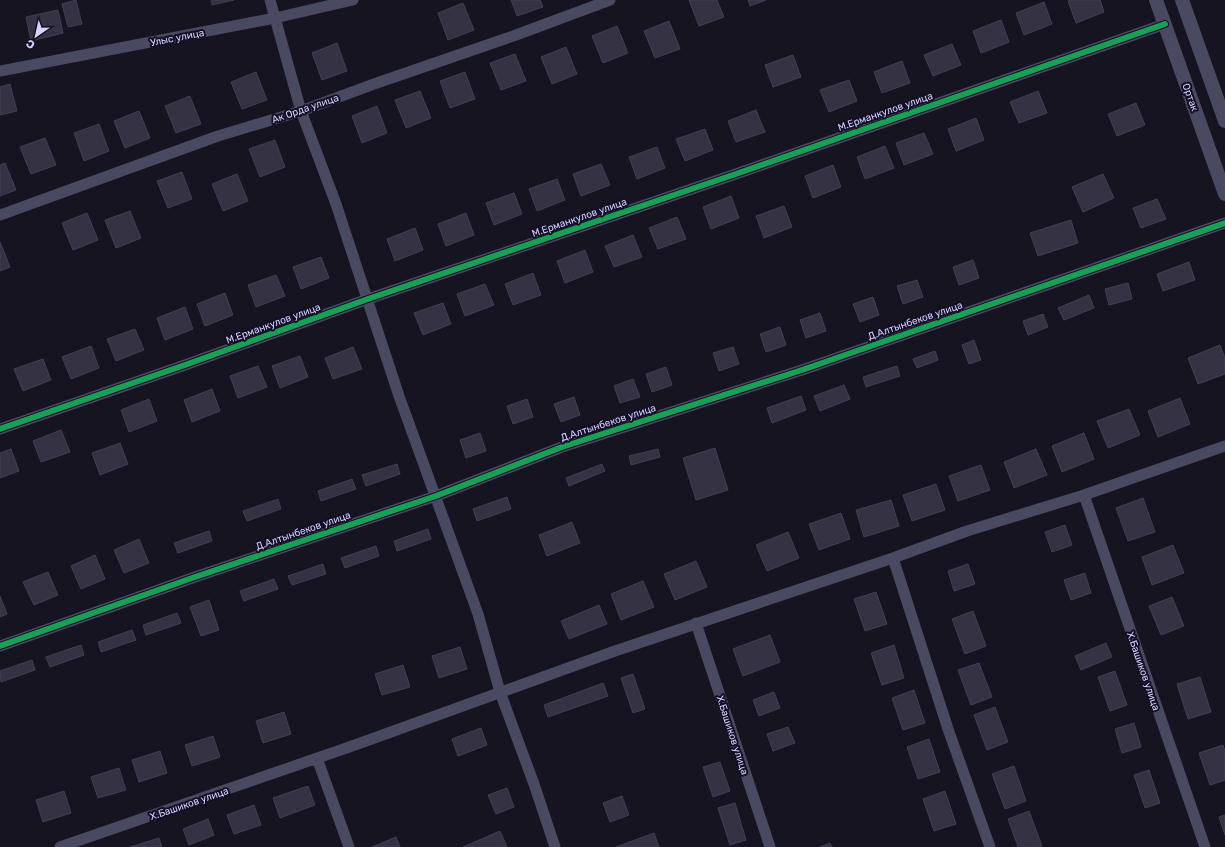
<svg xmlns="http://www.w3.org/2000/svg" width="1225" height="847" font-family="Rubik,sans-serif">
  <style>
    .building { fill: #343243; stroke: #433f54 }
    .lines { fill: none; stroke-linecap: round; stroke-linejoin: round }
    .minor { stroke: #4a4962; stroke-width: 11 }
    .tertiary { stroke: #4a4962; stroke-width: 14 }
    .cycleway-casing { stroke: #130f26; stroke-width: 8 }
    .cycleway { stroke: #1a9f57; stroke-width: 6 }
    .labels { text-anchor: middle; stroke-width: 4; stroke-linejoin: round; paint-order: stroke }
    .street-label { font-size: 10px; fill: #d9d4ff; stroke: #130f26 }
  </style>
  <rect width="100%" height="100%" fill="#161421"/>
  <path class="building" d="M76,0L82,24L68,27L62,4Z
    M211,0H234L212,5Z
    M511,0H540L543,7L517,16Z
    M689,0H717L724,17L699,26Z
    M748,0H766L750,6Z
    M1071,0H1100L1104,12L1076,23L1068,1Z
    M1044,2L1052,24L1024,35L1016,13Z
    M463,3L474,30L448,40L438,13Z
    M58,10L63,33L31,41L26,17Z
    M1001,20L1009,42L981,53L973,31Z
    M669,21L680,49L655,58L644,31Z
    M617,26L628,53L603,63L592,36Z
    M337,43L347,71L322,80L312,53Z
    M952,44L961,65L933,76L924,55Z
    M566,47L577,74L552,84L541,57Z
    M515,54L526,81L501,90L490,63Z
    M793,55L801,77L773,87L765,65Z
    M902,61L910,83L882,93L874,72Z
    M256,72L267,100L242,109L231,82Z
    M465,72L475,99L450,108L440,81Z
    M849,80L857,101L829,112L820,90Z
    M10,84L17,111L0,115V87Z
    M420,91L431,118L406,128L395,100Z
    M1038,91L1047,113L1019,123L1010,102Z
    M190,96L201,124L176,133L165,106Z
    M1136,103L1145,125L1117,136L1108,114Z
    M377,106L387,133L362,143L352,116Z
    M756,110L765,132L736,142L728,121Z
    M139,111L150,138L125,148L114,121Z
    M976,118L984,140L956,151L948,129Z
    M99,124L109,151L84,161L74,133Z
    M705,129L713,150L685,161L676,139Z
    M924,133L933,154L904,165L896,143Z
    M45,138L56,165L31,174L20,147Z
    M275,140L285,167L260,177L249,149Z
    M885,146L894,168L865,179L857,157Z
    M657,147L665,168L637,179L629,157Z
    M5,163L16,190L0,196V165Z
    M601,164L610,185L581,196L573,174Z
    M833,165L841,187L813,198L805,176Z
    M182,172L192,199L168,208L157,181Z
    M237,174L248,201L223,211L212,184Z
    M1103,174L1114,198L1083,212L1072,187Z
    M557,179L565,200L537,211L529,189Z
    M514,193L522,214L494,225L486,203Z
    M731,196L739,218L711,229L703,207Z
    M1157,199L1166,219L1141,228L1133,208Z
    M784,206L792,227L764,238L756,216Z
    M130,211L141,238L116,248L105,220Z
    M87,213L98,240L73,250L62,223Z
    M466,213L474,235L446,246L438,224Z
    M677,217L686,239L658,249L649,228Z
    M1071,220L1078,243L1038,256L1030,233Z
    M415,228L423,250L395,261L387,239Z
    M633,235L642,257L614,267L605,246Z
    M0,242L10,267L0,271Z
    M585,250L593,272L565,283L557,261Z
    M321,257L329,278L301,289L293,267Z
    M973,260L979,278L959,285L953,267Z
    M1189,262L1195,280L1163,291L1157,274Z
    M533,273L541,295L513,305L505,284Z
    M276,275L285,296L256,307L248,285Z
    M917,280L923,297L903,304L897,286Z
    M1128,283L1132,299L1109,305L1105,289Z
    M485,284L494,305L465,316L457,294Z
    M225,293L233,315L205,326L197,304Z
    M1089,295L1094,308L1064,320L1058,308Z
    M873,297L879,315L860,322L853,304Z
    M443,303L451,324L423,335L414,313Z
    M185,307L193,329L165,340L157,318Z
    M820,313L826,331L806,338L800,320Z
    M1043,314L1048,327L1028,335L1023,321Z
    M780,327L786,345L766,352L760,334Z
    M135,329L144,350L116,361L107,339Z
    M974,340L981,360L969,364L962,345Z
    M1220,345L1225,358V374L1198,384L1188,358Z
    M91,346L99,368L71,379L62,357Z
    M353,347L362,369L333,379L325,358Z
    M733,347L739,364L719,371L713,353Z
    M935,351L938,360L917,368L913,359Z
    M300,356L308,377L280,388L272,366Z
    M43,359L51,380L23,391L14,369Z
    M258,366L267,387L238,398L230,376Z
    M897,366L900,376L866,387L863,377Z
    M666,367L672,385L652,392L646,374Z
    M633,379L640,397L620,403L614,386Z
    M844,385L850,399L820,411L814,396Z
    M212,389L220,411L192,422L184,400Z
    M801,396L806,410L772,423L767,408Z
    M574,397L580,415L561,422L554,404Z
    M1180,398L1190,424L1158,437L1148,411Z
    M149,399L157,421L129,432L121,410Z
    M527,399L533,417L513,424L507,406Z
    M1129,409L1140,435L1108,448L1097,421Z
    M61,430L70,452L41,462L33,441Z
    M480,433L486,451L466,458L460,440Z
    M1084,433L1094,459L1062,472L1052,446Z
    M120,443L128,464L100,475L92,453Z
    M715,448L728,490L696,500L683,458Z
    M11,449L19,471L0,478V453Z
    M658,449L660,457L631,465L629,456Z
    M1036,449L1047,475L1014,488L1004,462Z
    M397,464L400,474L366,486L362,475Z
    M602,464L605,471L569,486L566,478Z
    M981,465L990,490L958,501L949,476Z
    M352,479L356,489L321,501L318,491Z
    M936,484L945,510L912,521L903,495Z
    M507,497L511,509L477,521L473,509Z
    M1143,498L1155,532L1128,541L1116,508Z
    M278,499L281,509L247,521L243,511Z
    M891,500L899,526L864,537L856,510Z
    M841,513L850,539L819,550L809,524Z
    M572,522L580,543L547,556L539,535Z
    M1065,525L1072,545L1052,552L1045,532Z
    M428,529L431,539L397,551L394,541Z
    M209,531L212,541L178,553L174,543Z
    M788,532L799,558L767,571L756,545Z
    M139,539L149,563L124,573L114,550Z
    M1173,545L1184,573L1152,585L1142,557Z
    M376,546L379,556L345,568L341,558Z
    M95,555L105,579L81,589L71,566Z
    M696,561L707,587L675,600L664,574Z
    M323,564L326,574L292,585L288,576Z
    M968,564L975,584L954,591L948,571Z
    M48,572L58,595L34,605L23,582Z
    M1085,573L1091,593L1071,600L1064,580Z
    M274,579L278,589L244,601L240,591Z
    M643,581L654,607L621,620L611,594Z
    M876,592L887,624L865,631L854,599Z
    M0,596L7,614L0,617Z
    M1172,597L1184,626L1161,635L1149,606Z
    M209,600L219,630L201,636L190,607Z
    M599,605L607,624L569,639L561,621Z
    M973,611L986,646L965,654L952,619Z
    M177,613L181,623L146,635L143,625Z
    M132,630L136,640L101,652L98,642Z
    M770,635L780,662L743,676L733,649Z
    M1106,643L1112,657L1081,670L1075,656Z
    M81,645L84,655L50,667L46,657Z
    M894,645L904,678L882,685L871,653Z
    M460,647L467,669L439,678L432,656Z
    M32,660L35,670L1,682L0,671Z
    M979,663L992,697L971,705L958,670Z
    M403,665L410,687L382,695L375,674Z
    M1115,671L1127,705L1110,711L1098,677Z
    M633,674L645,709L633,713L621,678Z
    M1200,677L1211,712L1188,719L1177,684Z
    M603,683L608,696L548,717L544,705Z
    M914,690L925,723L903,730L892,698Z
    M774,692L780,708L759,716L753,700Z
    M995,707L1008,742L987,750L974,715Z
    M284,712L291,734L263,743L256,721Z
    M1134,723L1141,747L1122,753L1115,729Z
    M788,727L795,743L773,751L767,734Z
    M481,728L487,745L458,756L452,739Z
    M213,736L220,757L192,766L185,745Z
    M929,739L940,772L918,779L907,747Z
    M1223,745L1225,751V780L1210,785L1199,753Z
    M160,751L167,773L139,782L132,760Z
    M720,762L730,791L713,797L703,767Z
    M1014,766L1026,801L1005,809L992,774Z
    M119,768L126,790L98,798L91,777Z
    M1149,770L1160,803L1145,808L1134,775Z
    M308,786L315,805L280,818L273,798Z
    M507,788L514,807L496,814L488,795Z
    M64,791L71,813L43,822L36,800Z
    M945,791L956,824L934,831L923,799Z
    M622,796L629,815L610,822L603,803Z
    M735,803L746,840L730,845L718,808Z
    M254,805L261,825L234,834L227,815Z
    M1029,811L1042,846L1039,847H1018L1008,819Z
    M1225,815V835L1219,817Z
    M208,819L214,835L189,845L183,829Z
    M500,831L507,847H463Z
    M654,833L659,847H616Z
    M396,837L400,847H372Z
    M159,838L162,847H130Z
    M830,843L832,847H820Z"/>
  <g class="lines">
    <path class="minor" d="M270,0L301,111L336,204L399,396L478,614L500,692L534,784L555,847
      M0,71L275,18L353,0
      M0,215L218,136L301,111L374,84L516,35L610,0
      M0,429L185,365L368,299L733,175L1165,24
      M1084,495L1205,847
      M893,558L948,729L990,847
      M696,623L770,847
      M0,646L195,577L436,496L562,447L802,370L1225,223
      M317,758L349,847
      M60,847L355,745L615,651L893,558L967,531L1084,495L1225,446"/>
    <path class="tertiary" d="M1156,0L1225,194
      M1182,0L1225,121"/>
    <defs>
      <path id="cycleway" d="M0,429L185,365L368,299L733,175L1165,24
        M0,646L195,577L436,496L562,447L802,370L1225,223"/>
    </defs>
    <use href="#cycleway" class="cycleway-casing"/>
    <use href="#cycleway" class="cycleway"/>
  </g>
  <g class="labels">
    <g class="street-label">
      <text transform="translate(177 37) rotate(-11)" y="4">Улыс улица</text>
      <text transform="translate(1191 97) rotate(70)" y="4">Ортак</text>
      <text transform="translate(305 108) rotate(-19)" y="4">Ак Орда улица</text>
      <text transform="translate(885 111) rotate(-19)" y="4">М.Ерманкулов улица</text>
      <text transform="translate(579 217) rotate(-19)" y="4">М.Ерманкулов улица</text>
      <text transform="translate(915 320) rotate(-19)" y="4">Д.Алтынбеков улица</text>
      <text transform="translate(273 323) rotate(-20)" y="4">М.Ерманкулов улица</text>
      <text transform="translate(608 422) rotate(-18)" y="4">Д.Алтынбеков улица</text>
      <text transform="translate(303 530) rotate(-19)" y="4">Д.Алтынбеков улица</text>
      <text transform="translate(1144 671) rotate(71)" y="4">Х.Башиков улица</text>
      <text transform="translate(733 735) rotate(72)" y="4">Х.Башиков улица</text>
      <text transform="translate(189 803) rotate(-19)" y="4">Х.Башиков улица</text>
    </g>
  </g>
  <g transform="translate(36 36) rotate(214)" stroke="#130f26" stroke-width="3" paint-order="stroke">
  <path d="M0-3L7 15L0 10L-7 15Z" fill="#d9d4ff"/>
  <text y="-6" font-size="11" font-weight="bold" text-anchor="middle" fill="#d9d4ff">С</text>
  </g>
</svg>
